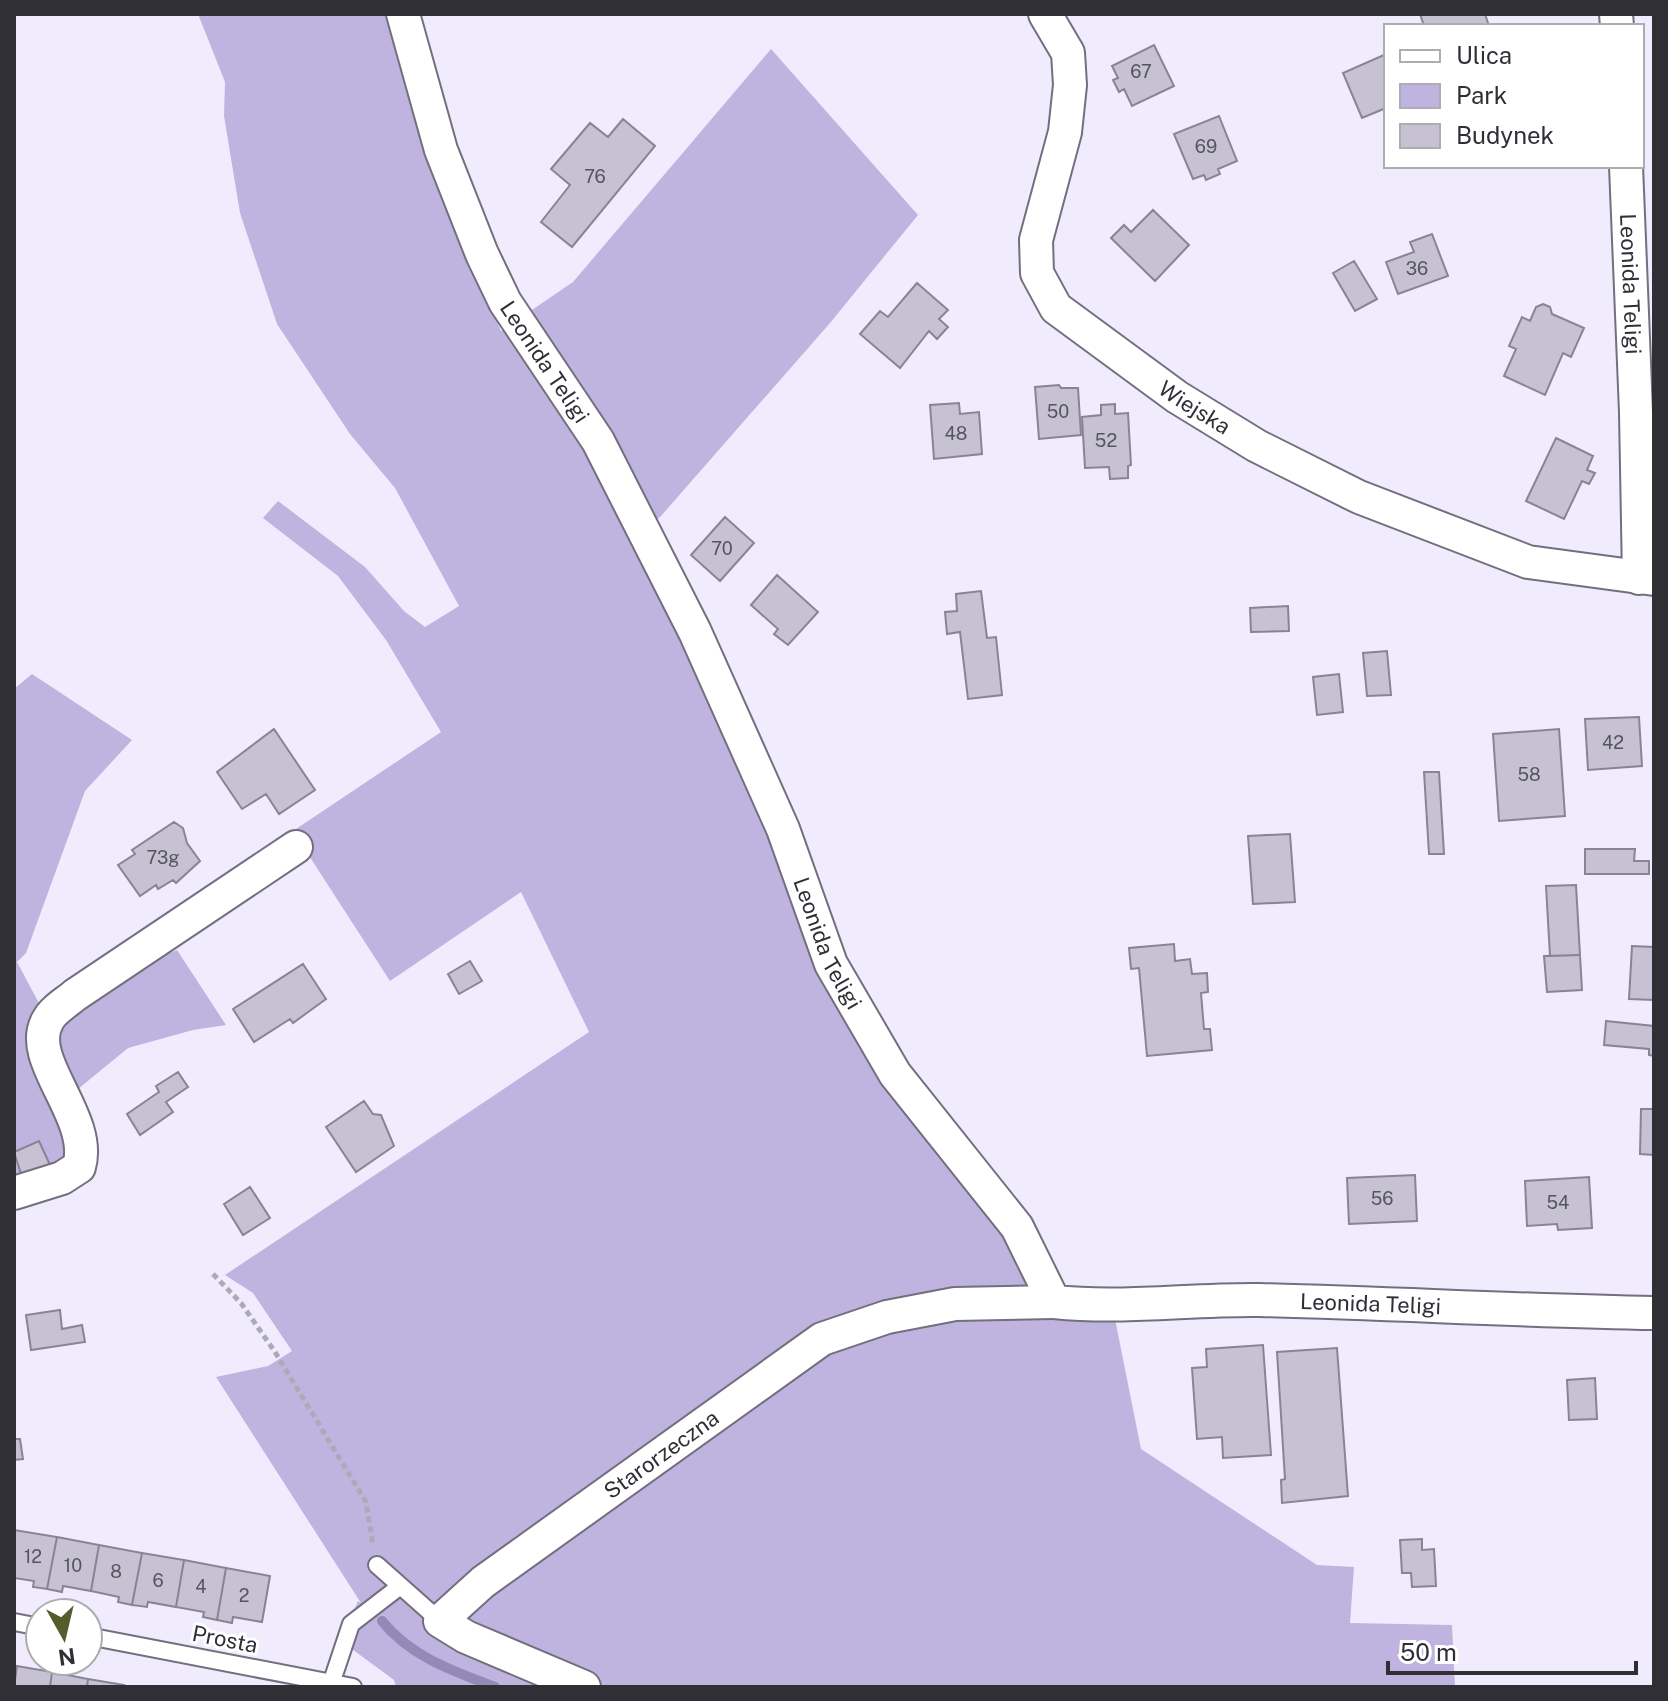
<svg xmlns="http://www.w3.org/2000/svg" width="1668" height="1701" font-family="'Public Sans',sans-serif">
  <style>
    .green { fill: #beb4df }
    .lines { fill: none; stroke-linecap: round; stroke-linejoin: round }
    .stream { stroke: #9589b8; stroke-width: 10 }
    .building { fill: #c6c2d3; stroke: #888494; stroke-width: 2 }
    .service-casing { stroke: #726f7e; stroke-width: 20 }
    .minor-casing { stroke: #726f7e; stroke-width: 36 }
    .path { stroke: #adaab8; stroke-width: 5; stroke-dasharray: 6 4; stroke-linecap: butt }
    .service { stroke: #fff; stroke-width: 16 }
    .minor { stroke: #fff; stroke-width: 32 }
    .labels { text-anchor: middle; stroke-width: 6; stroke-linejoin: round; paint-order: stroke }
    .number-label { font-size: 18px; fill: #56545d }
    .street-label { font-size: 22px; fill: #312f36; stroke: #fff }
  </style>
  <rect width="100%" height="100%" fill="#f0ecfe"/>
  <path class="green" d="M198,14H416L467,254L501,331L573,282L771,49L918,215L830,323L661,516L632,541L719,696L817,955L1041,1275L1114,1314L1141,1449L1317,1565L1354,1567L1350,1623L1452,1625L1455,1687H504C460,1671 415,1658 384,1620L380,1624C409,1657 445,1671 486,1687H396L394,1680L341,1641L358,1601L361,1603L216,1377L268,1366L292,1351L253,1293L225,1275L589,1032L521,892L390,981L293,831L441,732L386,640L338,576L263,518L278,501L365,567L404,611L425,627L459,606L395,488L350,434L277,324L240,213L224,116L225,82Z
    M32,674L132,740L85,791L26,953L17,962L40,1005L67,1149L62,1162L14,1185V689Z
    M177,950L226,1025L193,1030L128,1048L72,1094L56,1039L71,1008L138,966Z"/>
  <g class="lines">
    <path class="stream" d="M382,1621C411,1657 453,1671 495,1687"/>
  </g>
  <path class="building" d="M1420,14H1485L1489,26H1424Z
    M1154,45L1174,86L1132,106L1124,89L1119,92L1113,80L1118,78L1112,66Z
    M1386,54V108L1362,118L1343,73Z
    M1219,116L1237,161L1218,169L1220,174L1206,180L1204,175L1193,179L1174,134Z
    M623,119L655,146L572,247L541,222L570,185L551,169L590,123L608,137Z
    M1153,210L1189,245L1155,281L1111,238L1124,225L1131,232Z
    M1432,234L1448,276L1398,294L1386,262L1414,252L1410,242Z
    M1354,261L1377,299L1355,311L1333,273Z
    M917,283L948,310L939,319L948,327L937,339L929,331L900,368L860,334L880,311L888,317Z
    M1543,304L1550,307L1552,314L1584,328L1571,357L1563,353L1545,395L1504,376L1516,349L1509,346L1522,317L1530,321L1536,307Z
    M1059,385L1061,388H1078L1081,435L1039,439L1035,387Z
    M959,403L960,414L979,412L982,454L934,459L930,405Z
    M1115,404V414L1128,413L1131,465L1128,466V478L1110,479L1109,467L1085,468L1082,417L1101,415V405Z
    M1556,438L1593,456L1587,470L1595,473L1589,484L1582,481L1564,519L1526,501Z
    M725,517L754,543L720,581L691,555Z
    M777,575L818,612L788,645L774,634L778,629L751,605Z
    M981,591L987,638L996,637L1002,695L968,699L960,632L947,634L945,612L957,611L956,594Z
    M1288,606L1289,631L1251,632L1250,608Z
    M1387,651L1391,695L1367,696L1363,653Z
    M1339,674L1343,712L1317,715L1313,677Z
    M1639,717L1642,766L1588,770L1585,719Z
    M274,729L315,790L279,814L266,794L242,809L217,772Z
    M1559,729L1565,816L1499,821L1493,734Z
    M1424,772H1439L1444,854H1429Z
    M174,822L183,828L187,843L200,861L176,883L173,880L158,889L156,885L140,896L118,865L135,854L132,850Z
    M1290,834L1295,902L1253,904L1248,836Z
    M1585,849H1635L1634,861H1649V874H1585Z
    M1576,885L1580,955L1550,956L1546,886Z
    M1174,944L1175,961L1190,959L1192,974L1207,973L1208,992L1201,993L1204,1029H1210L1212,1050L1147,1056L1139,968L1131,969L1129,948Z
    M1632,946L1654,947V1000L1629,999Z
    M1580,955L1582,990L1547,992L1544,956Z
    M470,961L482,981L459,994L448,974Z
    M303,964L326,999L293,1023L290,1019L254,1042L233,1009Z
    M1606,1021L1654,1026V1056L1649,1055V1049L1604,1045Z
    M178,1072L188,1087L166,1102L173,1112L140,1135L127,1114L159,1092L156,1086Z
    M364,1101L373,1114L381,1115L394,1146L356,1172L326,1127Z
    M1641,1109H1654V1155L1640,1154Z
    M39,1141L50,1165L22,1177L14,1152Z
    M1415,1175L1417,1221L1349,1224L1347,1178Z
    M1589,1177L1592,1228L1558,1230L1557,1224L1527,1226L1525,1181Z
    M250,1187L270,1218L243,1235L224,1204Z
    M60,1310L62,1329L82,1325L85,1342L31,1350L26,1315Z
    M1263,1345L1271,1455L1223,1458L1222,1437L1197,1439L1192,1368L1207,1367L1206,1349Z
    M1337,1348L1348,1496L1282,1503L1281,1480L1285,1479L1277,1352Z
    M1595,1378L1597,1419L1569,1420L1567,1380Z
    M14,1439H20L23,1459L14,1460Z
    M14,1530L57,1537L47,1589L33,1587L34,1581L14,1578Z
    M57,1537L99,1545L91,1591L63,1586L62,1592L47,1589Z
    M1422,1539V1550L1434,1549L1436,1586L1412,1587L1411,1573H1402L1400,1540Z
    M99,1545L142,1553L132,1605L118,1602L119,1597L91,1591Z
    M142,1553L184,1560L176,1607L148,1602L147,1607L132,1605Z
    M184,1560L226,1568L217,1620L203,1617L204,1612L176,1607Z
    M226,1568L270,1576L262,1622L233,1617L232,1623L217,1620Z
    M17,1666L52,1672L50,1687H14Z
    M52,1672L88,1679L87,1687H50Z
    M88,1679L124,1685L123,1687H87Z"/>
  <g class="lines">
    <defs>
      <path id="service" d="M377,1565L440,1621
        M14,1622L40,1627
        M88,1636L353,1687
        M332,1681L351,1624L399,1587"/>
      <g id="minor">
        <path id="s1" d="M403,14L441,150L482,254L505,302L598,441L695,632L783,829L831,964L895,1074L1017,1227L1054,1302C1125,1309 1190,1299 1260,1300C1391,1303 1523,1311 1654,1313"/>
        <path id="s2" d="M1045,14L1068,53L1070,85L1065,132L1036,240L1037,273L1056,308L1177,397L1257,446L1359,497L1528,562L1654,579"/>
        <path d="M1616,14L1617,26"/>
        <path id="s3" d="M1626,166L1636,412L1639,578"/>
        <path d="M14,1193L62,1178L79,1167C94,1117 24,1059 48,1020C53,1010 67,1002 75,995L296,847"/>
        <path id="s4" d="M584,1687L466,1637L440,1621L483,1582L822,1339L887,1317L955,1304L1054,1302"/>
      </g>
    </defs>
    <use href="#service" class="service-casing"/>
    <use href="#minor" class="minor-casing"/>
    <path class="path" d="M213,1274L241,1303L275,1352L366,1502L373,1545"/>
    <use href="#service" class="service"/>
    <use href="#minor" class="minor"/>
  </g>
  <g class="labels">
    <g class="number-label">
      <text x="1141" y="78">67</text>
      <text x="1206" y="153">69</text>
      <text x="595" y="183">76</text>
      <text x="1417" y="275">36</text>
      <text x="1058" y="418">50</text>
      <text x="956" y="440">48</text>
      <text x="1106" y="447">52</text>
      <text x="722" y="555">70</text>
      <text x="1613" y="749">42</text>
      <text x="1529" y="781">58</text>
      <text x="163" y="864">73g</text>
      <text x="1382" y="1205">56</text>
      <text x="1558" y="1209">54</text>
      <text x="33" y="1563">12</text>
      <text x="73" y="1572">10</text>
      <text x="116" y="1578">8</text>
      <text x="158" y="1587">6</text>
      <text x="201" y="1593">4</text>
      <text x="244" y="1602">2</text>
    </g>
    <g class="street-label">
      <text dy="8" stroke="none"><textPath href="#s3" startOffset="118">Leonida Teligi</textPath></text>
      <text dy="8" stroke="none"><textPath href="#s1" startOffset="378">Leonida Teligi</textPath></text>
      <text dy="8" stroke="none"><textPath href="#s2" startOffset="480">Wiejska</textPath></text>
      <text dy="8" stroke="none"><textPath href="#s1" startOffset="1026">Leonida Teligi</textPath></text>
      <text dy="8" stroke="none"><textPath href="#s1" startOffset="1770">Leonida Teligi</textPath></text>
      <text dy="8" stroke="none"><textPath href="#s4" startOffset="436">Starorzeczna</textPath></text>
      <text transform="translate(225 1639) rotate(11)" y="8">Prosta</text>
    </g>
  </g>
  <rect width="1668" height="1701" fill="none" stroke="#312f36" stroke-width="32"/>
  <rect x="1384" y="24" width="260" height="144" fill="#ffffff" stroke="#adacaf" stroke-width="2"/>
  <rect x="1400" y="50" width="40" height="12" fill="#ffffff" stroke="#adacaf" stroke-width="2"/>
  <text x="1456" y="64" font-size="24" fill="#312f36">Ulica</text>
  <rect x="1400" y="84" width="40" height="24" fill="#beb4df" stroke="#adacaf" stroke-width="2"/>
  <text x="1456" y="104" font-size="24" fill="#312f36">Park</text>
  <rect x="1400" y="124" width="40" height="24" fill="#c6c2d3" stroke="#adacaf" stroke-width="2"/>
  <text x="1456" y="144" font-size="24" fill="#312f36">Budynek</text>
  <g transform="translate(64 1637) rotate(172)"><circle r="38" fill="#ffffff" stroke="#adacaf" stroke-width="2"/>
  <path d="M0-6L14 30L0 20L-14 30Z" fill="#565d2c"/>
  <text y="-12" font-size="22" font-weight="bold" text-anchor="middle" fill="#312f36">N</text>
  </g>
  <path d="M1388 1661v12h248v-12" fill="none" stroke="#312f36" stroke-width="4"/>
  <text x="1400" y="1661" font-size="24" fill="#312f36" stroke="#ffffff" stroke-width="6" paint-order="stroke">50 m</text>
</svg>
